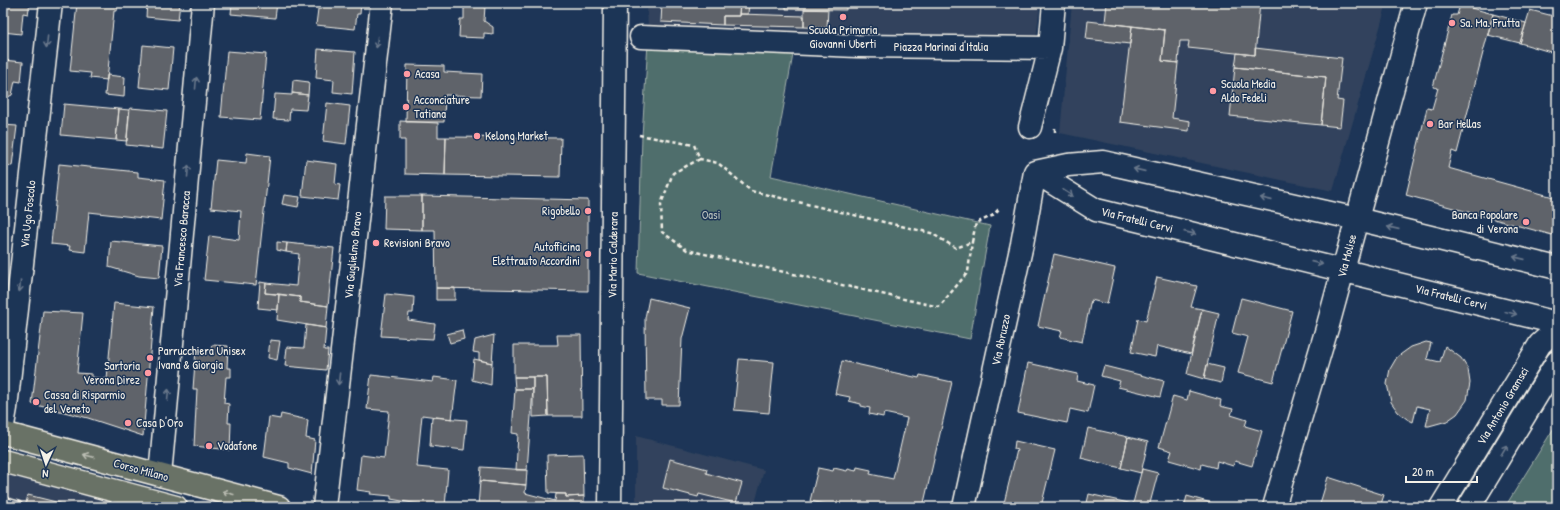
<svg xmlns="http://www.w3.org/2000/svg" width="1560" height="510" font-family="'Patrick Hand',sans-serif">
  <style>
    .built { fill: #31435d }
    .green { fill: #506e6c; stroke: #a2b0aa }
    .building { fill: #5f636a; stroke: #f4f1e8 }
    .lines { fill: none; stroke-linecap: round; stroke-linejoin: round }
    .lane-casing { stroke: #f4f1e8; stroke-width: 14 }
    .street-casing { stroke: #f4f1e8; stroke-width: 25 }
    .secondary-casing { stroke: #f4f1e8; stroke-width: 25 }
    .primary-casing { stroke: #f4f1e8; stroke-width: 25 }
    .path { stroke: #f4f1e8; stroke-width: 2.5; stroke-dasharray: 4 3; stroke-linecap: butt }
    .lane { stroke: #1d3557; stroke-width: 11 }
    .street { stroke: #1d3557; stroke-width: 22 }
    .secondary { stroke: #1d3557; stroke-width: 22 }
    .primary { stroke: #697266; stroke-width: 22 }
    .oneway { stroke: #68778a }
    .oneway2 { stroke: #bcbeb4 }
    .poi-dot { fill: #ff9aa2; stroke: #1d3557; stroke-width: 1.5 }
    .labels { text-anchor: middle; stroke-width: 3; stroke-linejoin: round; paint-order: stroke }
    .poi-label { font-size: 12px; fill: #f4f1e8; stroke: #1d3557; text-anchor: start }
    .street-label { font-size: 12px; fill: #f4f1e8; stroke: #1d3557 }
    .park-label { font-size: 12px; fill: #bbc3bd; stroke: #1d3557 }
  </style>
  <rect width="100%" height="100%" fill="#1d3557"/>
  <filter id="ink" filterUnits="userSpaceOnUse"><feTurbulence type="fractalNoise" baseFrequency=".025" numOctaves="2"/><feDisplacementMap in="SourceGraphic" scale="8" xChannelSelector="R" yChannelSelector="G"/><feConvolveMatrix kernelMatrix="1 2 1 2 8 2 1 2 1" color-interpolation-filters="sRGB"/></filter>
  <g filter="url(#ink)">
    <path class="built" d="M647,3H1040L1036,40L648,30Z
      M1072,3H1387L1333,191L1060,133Z
      M636,436L764,470L754,507H636Z
      M3,472L129,507H3Z"/>
    <path class="green" d="M648,43L794,49L771,176L990,226L970,339L638,273L642,136Z
      M1557,423V504L1555,507H1505Z"/>
    <path class="building" d="M3,3H30L28,14L23,13L21,34L3,32Z
      M77,3H118L117,11H114L107,80L90,78L91,73L70,71Z
      M147,3H180L178,20L146,17Z
      M232,3H277L275,18L231,14Z
      M322,3H361L360,14H357L355,29L316,25L318,9H321Z
      M662,3H740L739,16H723V25L661,22Z
      M740,3H749L748,14H739Z
      M786,3H846V10L786,9Z
      M1107,3H1260L1255,55L1188,48L1189,41H1180L1178,63L1162,61L1165,30L1105,23Z
      M1460,5L1493,14L1457,153L1452,151L1448,168L1557,198V218L1552,235L1406,195L1427,108L1432,109L1438,88L1433,87L1452,15H1457Z
      M464,6H485L484,21L493,27V34L484,33V38L459,37L460,19H464Z
      M804,9H828L827,28L804,27Z
      M1530,10L1557,17V50L1555,49L1554,53L1520,43Z
      M739,14L804,16V27L723,25V16H739Z
      M1493,14L1526,23L1520,43L1488,35Z
      M1088,21L1132,26L1130,44L1086,39Z
      M1132,26L1165,30L1162,61L1178,63L1172,118L1190,121L1189,131L1120,122Z
      M143,45L173,48L169,90L139,87Z
      M1255,48L1342,58L1337,100L1343,101L1340,127L1321,125L1326,77L1235,67L1237,53L1255,55Z
      M318,49L355,52L352,94L333,92L334,80L316,78Z
      M227,51L266,54L260,120L221,117Z
      M3,60L23,62L21,82L15,81L12,95L6,98H3Z
      M407,65L444,66V72L482,74L481,96L445,95L444,122H406Z
      M1235,67L1326,77L1321,125L1230,116Z
      M107,75L125,77L124,97L105,95Z
      M293,80L309,82L308,95L292,93Z
      M292,93L308,95L306,110L290,109L289,120L273,119L275,94L292,95Z
      M327,103L350,106L346,144L323,141Z
      M64,104L119,109L116,140L61,135Z
      M130,108L167,111L163,149L126,145Z
      M119,109L129,110L127,141L116,140Z
      M400,121L438,123V137H446L445,175L405,174V140H400Z
      M3,125L17,126L12,166L3,165Z
      M446,137L561,138L560,177L445,175Z
      M247,153L270,156L256,285L204,280L209,236L239,240L241,211L211,208L216,160L246,163Z
      M306,160L337,164L335,184L340,185L338,200L302,196Z
      M59,164L138,172V177L165,180L161,220L89,212L85,252L69,250L70,246L51,244Z
      M284,195L300,197L298,207L282,204Z
      M385,196H422V230L384,229Z
      M422,196L588,200V291L436,288L435,230H422Z
      M3,215H7L5,229H3Z
      M111,241L162,246L159,278L139,276L109,267Z
      M277,242L287,243L286,252L277,250Z
      M287,243L334,248L328,306L300,302V297L265,293L266,283L296,286L299,254L286,252Z
      M1054,254L1115,268L1107,304L1091,300L1082,342L1060,337L1062,331L1038,326Z
      M1157,277L1197,286L1191,307L1202,309L1191,354L1157,346L1155,357L1131,352L1138,319L1146,321Z
      M260,282L266,283L265,293L279,294L278,310L258,308Z
      M436,288H455V300H436Z
      M279,294L300,297V302L328,306L326,328L277,320Z
      M386,294L414,297L413,313H409L408,320L435,324L433,339L381,336Z
      M649,298L690,308L682,339L679,405H662V400H646L645,318Z
      M1241,298L1292,311L1273,382L1238,373L1248,337L1232,333Z
      M114,303L154,307L143,436L88,418L32,404L43,311L83,313L77,373L92,374V377L107,379Z
      M1202,309L1219,313L1204,379L1187,374Z
      M306,325L326,328L324,350H328L326,370L285,366L287,347L304,348Z
      M462,330L464,339L450,343L447,334Z
      M494,335L492,363L479,360V353L473,352L475,340Z
      M557,335H581L582,416H548L547,377H514V345H558Z
      M270,340L280,341L277,360L268,358Z
      M1426,342L1431,343L1427,359L1440,362L1445,346L1461,358L1468,369L1470,383L1467,400L1457,414L1447,421L1429,426H1426L1430,409L1417,406L1413,422L1407,419L1398,412L1391,402L1387,384L1390,369L1397,357L1411,347Z
      M212,345L228,346L227,368H231V377H226L224,403L229,404L228,423H231L230,450L194,446L197,389H193L196,349L211,350Z
      M474,359L492,363L491,385L472,380Z
      M739,359L774,362L769,413L734,410Z
      M842,361L896,373L919,378L920,375L952,382L923,507H838L810,501L818,468L833,471L834,468L847,471L848,469L856,471L857,467L871,470L870,474L893,479L907,418L884,413L883,417L869,414L870,408L861,406V404L849,401L850,397L835,394Z
      M1028,363L1078,374L1077,381L1094,385L1088,413L1070,409L1067,423L1018,413Z
      M1207,364L1224,368L1221,383L1204,379Z
      M1104,366L1164,381L1160,397L1118,387L1120,381L1101,376Z
      M371,375L433,382L434,377L457,380L452,419L422,415L419,445L417,467L448,470L445,507L418,506V504L391,499V496L370,494L371,492L357,490L361,455L384,458L389,411L367,409Z
      M514,377H533V389H515Z
      M533,377H547L548,416L533,417Z
      M515,389H533L527,470H516L518,434L512,433Z
      M1189,391L1221,400L1220,406L1233,409L1231,415L1247,420L1245,426L1262,431L1252,466L1235,461L1233,466L1217,461L1216,468L1202,464L1201,469L1169,460L1172,451L1159,447L1173,396L1187,400Z
      M281,414L308,420L306,438L315,440L312,474L289,468V463L264,457L269,417L280,419Z
      M432,417L467,420L464,450L430,446Z
      M1088,428L1128,437L1121,468L1081,458Z
      M1128,437L1148,442L1141,473L1121,468Z
      M1015,441L1055,450L1041,507H1003L1017,450L1014,449Z
      M583,454L584,496L566,497V494L548,493L547,455Z
      M670,459L707,469L706,473L742,483L736,503L699,494L698,497L663,488Z
      M481,467L527,470L526,485L480,481Z
      M1142,469L1158,473L1149,507H1132Z
      M1328,477L1384,495L1380,507H1319Z
      M480,481L526,485L525,493L555,501L556,494H566V497L584,496V507H478Z
      M1089,494L1133,504L1132,507H1086Z
      M28,495L76,507H25Z
      M1187,496L1225,507H1184Z"/>
    <g class="lines">
      <defs>
        <path id="lane" d="M3,503L17,507
          M115,507L122,493"/>
        <path id="street" d="M641,37L857,46L1050,48
          M1030,127L1050,48L1054,3
          M1035,172L1096,210L1557,323
          M1035,172L1068,165L1103,162L1357,219L1557,268
          M3,425L6,408L51,3
          M160,475L203,3
          M324,507L382,3
          M964,507L1022,244L1035,172
          M1274,507L1328,325L1416,3
          M1441,507L1540,344L1557,329
          M1469,507L1557,362"/>
        <path id="secondary" d="M610,507L615,3"/>
        <path id="primary" d="M3,433L279,507
          M3,461L176,507"/>
      </defs>
      <use href="#lane" class="lane-casing"/>
      <use href="#street" class="street-casing"/>
      <use href="#secondary" class="secondary-casing"/>
      <use href="#primary" class="primary-casing"/>
      <path class="path" d="M1055,128V135
        M639,135L694,145L700,159L718,163L751,191L931,233L956,248L972,242L976,223L992,216L999,209
        M700,159L673,173L661,204L662,232L687,250L939,307L968,272L972,242
        M348,504L361,507"/>
      <use href="#lane" class="lane"/>
      <use href="#street" class="street"/>
      <use href="#secondary" class="secondary"/>
      <use href="#primary" class="primary"/>
    </g>
    <defs><path id="oneway-shaft" d="M-6 0H5M1.5-3L5.5 0L1.5 3" fill="none" stroke-width="1.6" stroke-linecap="round" stroke-linejoin="round"/></defs>
    <g class="oneway">
      <use href="#oneway-shaft" transform="translate(47 42) rotate(96)"/>
      <use href="#oneway-shaft" transform="translate(377 42) rotate(96)"/>
      <use href="#oneway-shaft" transform="translate(196 83) rotate(-85)"/>
      <use href="#oneway-shaft" transform="translate(1139 170) rotate(-167)"/>
      <use href="#oneway-shaft" transform="translate(188 171) rotate(-85)"/>
      <use href="#oneway-shaft" transform="translate(1068 193) rotate(33)"/>
      <use href="#oneway-shaft" transform="translate(1266 199) rotate(-167)"/>
      <use href="#oneway-shaft" transform="translate(1393 228) rotate(-167)"/>
      <use href="#oneway-shaft" transform="translate(1190 233) rotate(13)"/>
      <use href="#oneway-shaft" transform="translate(1519 258) rotate(-167)"/>
      <use href="#oneway-shaft" transform="translate(1317 263) rotate(13)"/>
      <use href="#oneway-shaft" transform="translate(20 286) rotate(96)"/>
      <use href="#oneway-shaft" transform="translate(1511 313) rotate(14)"/>
      <use href="#oneway-shaft" transform="translate(339 379) rotate(96)"/>
      <use href="#oneway-shaft" transform="translate(168 395) rotate(-85)"/>
      <use href="#oneway-shaft" transform="translate(1504 450) rotate(-59)"/>
    </g>
    <g class="oneway2">
      <use href="#oneway-shaft" transform="translate(89 456) rotate(-165)"/>
      <use href="#oneway-shaft" transform="translate(228 493) rotate(-165)"/>
    </g>
  </g>
  <g class="poi-dot">
    <circle cx="843" cy="17" r="4"/>
    <circle cx="1452" cy="23" r="4"/>
    <circle cx="407" cy="74" r="4"/>
    <circle cx="1213" cy="91" r="4"/>
    <circle cx="406" cy="107" r="4"/>
    <circle cx="1430" cy="124" r="4"/>
    <circle cx="477" cy="136" r="4"/>
    <circle cx="588" cy="211" r="4"/>
    <circle cx="1526" cy="222" r="4"/>
    <circle cx="376" cy="243" r="4"/>
    <circle cx="588" cy="254" r="4"/>
    <circle cx="150" cy="358" r="4"/>
    <circle cx="148" cy="373" r="4"/>
    <circle cx="36" cy="402" r="4"/>
    <circle cx="128" cy="423" r="4"/>
    <circle cx="209" cy="446" r="4"/>
  </g>
  <g class="labels">
    <g class="poi-label">
      <text x="1460" y="27">Sa. Ma. Frutta</text>
      <text x="843" y="34" text-anchor="middle">Scuola Primaria<tspan x="843" dy="14">Giovanni Uberti</tspan></text>
      <text x="415" y="78">Acasa</text>
      <text x="1221" y="88">Scuola Media<tspan x="1221" dy="14">Aldo Fedeli</tspan></text>
      <text x="414" y="104">Acconciature<tspan x="414" dy="14">Tatiana</tspan></text>
      <text x="1438" y="128">Bar Hellas</text>
      <text x="485" y="140">Kelong Market</text>
      <text x="580" y="215" text-anchor="end">Rigobello</text>
      <text x="1518" y="219" text-anchor="end">Banca Popolare<tspan x="1518" dy="14">di Verona</tspan></text>
      <text x="384" y="247">Revisioni Bravo</text>
      <text x="580" y="251" text-anchor="end">Autofficina<tspan x="580" dy="14">Elettrauto Accordini</tspan></text>
      <text x="158" y="355">Parrucchiera Unisex<tspan x="158" dy="14">Ivana &amp; Giorgia</tspan></text>
      <text x="140" y="370" text-anchor="end">Sartoria<tspan x="140" dy="14">Verona Direz</tspan></text>
      <text x="44" y="399">Cassa di Risparmio<tspan x="44" dy="14">del Veneto</tspan></text>
      <text x="136" y="427">Casa D'Oro</text>
      <text x="217" y="450">Vodafone</text>
    </g>
    <g class="street-label">
      <text x="941" y="51">Piazza Marinai d'Italia</text>
      <text transform="translate(28 214) rotate(-84)" y="4">Via Ugo Foscolo</text>
      <text transform="translate(1137 220) rotate(14)" y="4">Via Fratelli Cervi</text>
      <text transform="translate(182 239) rotate(-85)" y="4">Via Francesco Baracca</text>
      <text transform="translate(353 255) rotate(-84)" y="4">Via Guglielmo Bravo</text>
      <text transform="translate(613 255) rotate(-89)" y="4">Via Mario Calderara</text>
      <text transform="translate(1347 256) rotate(-75)" y="4">Via Molise</text>
      <text transform="translate(1451 297) rotate(14)" y="4">Via Fratelli Cervi</text>
      <text transform="translate(1001 340) rotate(-78)" y="4">Via Abruzzo</text>
      <text transform="translate(1503 406) rotate(-59)" y="4">Via Antonio Gramsci</text>
      <text transform="translate(141 470) rotate(15)" y="4">Corso Milano</text>
    </g>
    <g class="park-label">
      <text x="711" y="219">Oasi</text>
    </g>
  </g>
  <rect width="1560" height="510" fill="none" stroke="#1d3557" stroke-width="16"/>
  <rect x="8" y="8" width="1544" height="494" fill="none" stroke="#f4f1e8" stroke-width="1.5" filter="url(#ink)"/>
  <g transform="translate(46 464) rotate(183)" stroke="#1d3557" stroke-width="3" paint-order="stroke">
  <path d="M0-3L7 15L0 10L-7 15Z" fill="#f4f1e8"/>
  <text y="-6" font-size="11" font-weight="bold" text-anchor="middle" fill="#f4f1e8">N</text>
  </g>
  <path d="M1406 476v6h71v-6" fill="none" stroke="#f4f1e8" stroke-width="2"/>
  <text x="1412" y="476" font-size="12" fill="#f4f1e8" stroke="#1d3557" stroke-width="3" paint-order="stroke">20 m</text>
</svg>
